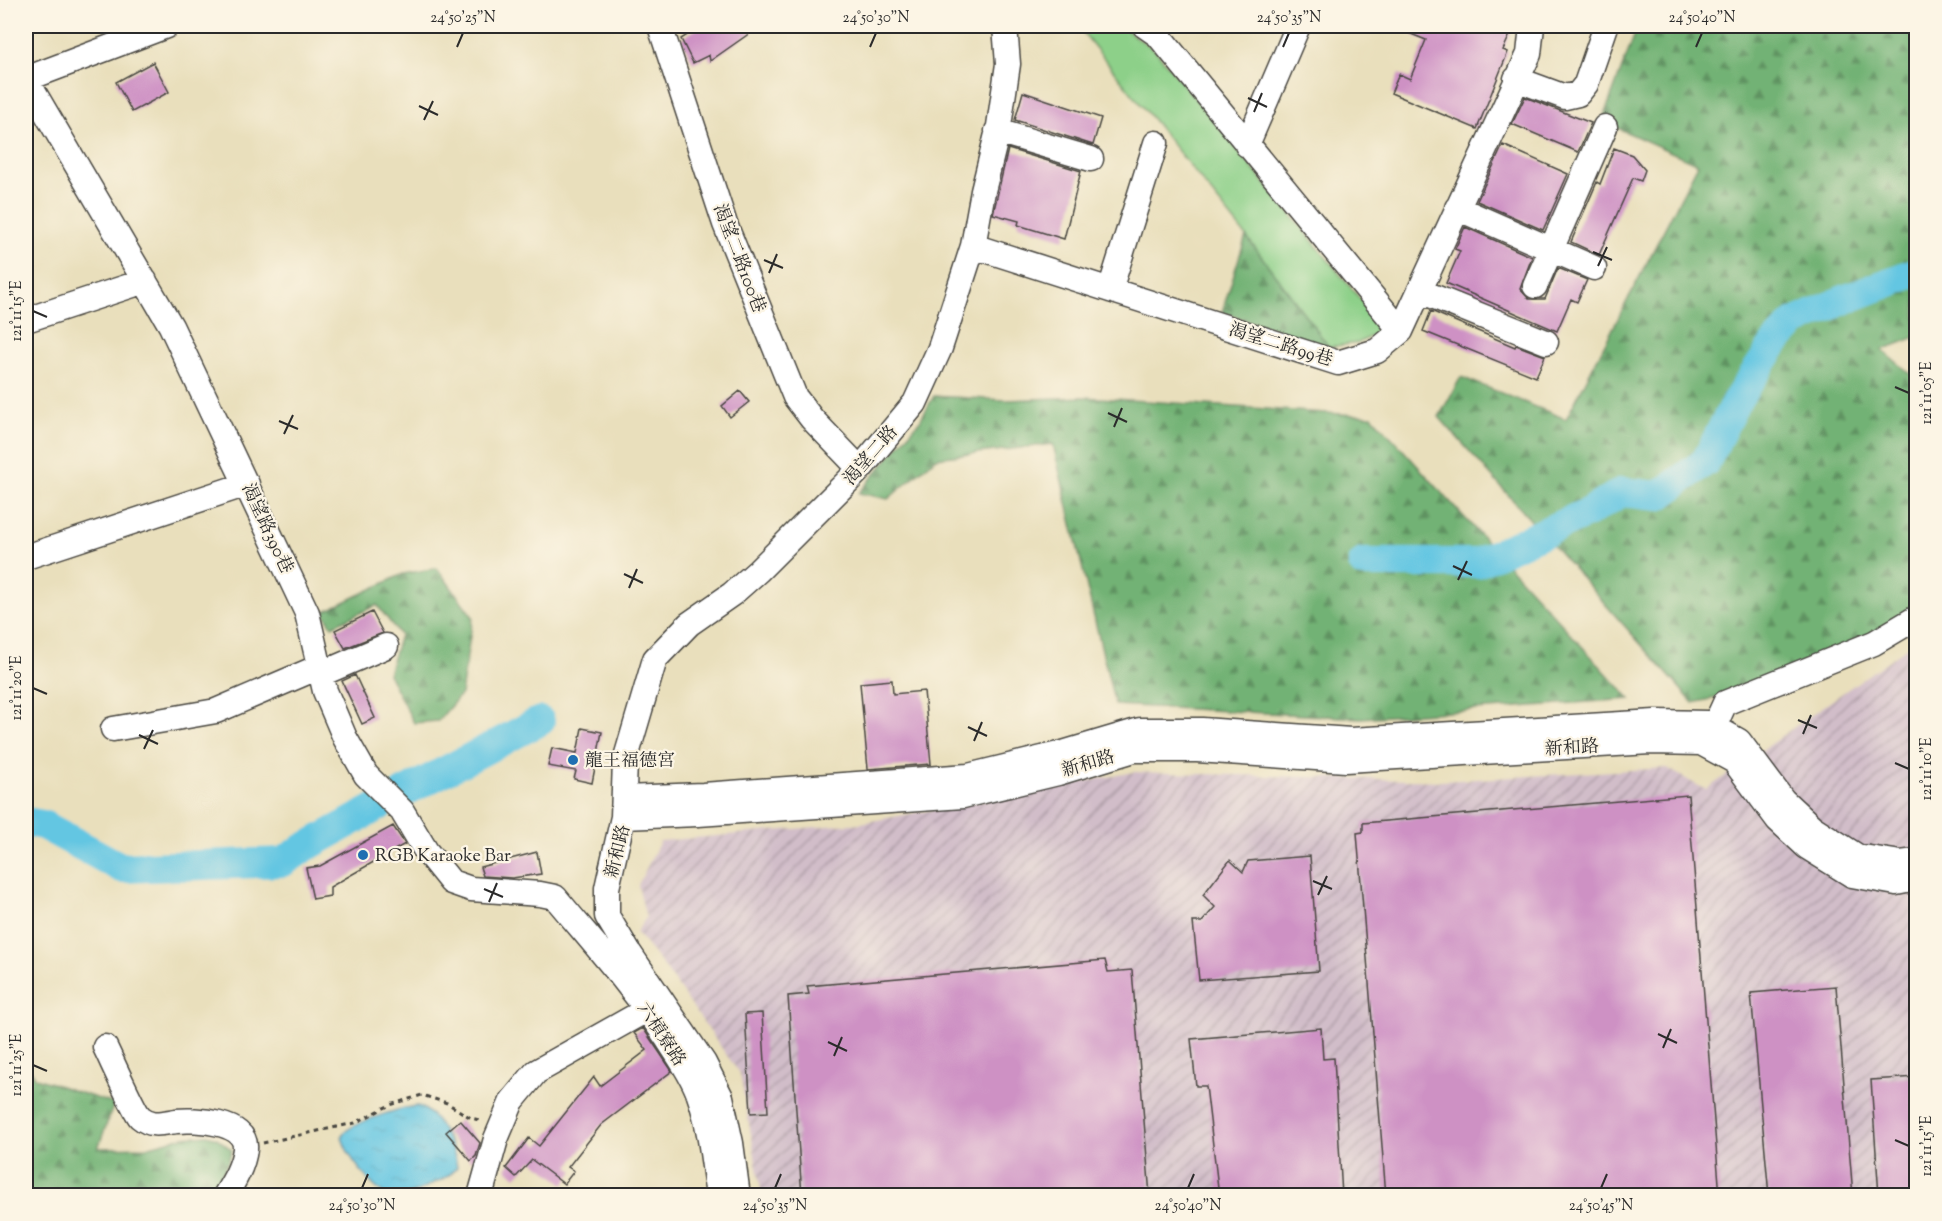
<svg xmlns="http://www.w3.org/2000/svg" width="1942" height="1221" font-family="'Sorts Mill Goudy','Noto Serif TC',serif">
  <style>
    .industrial { fill: url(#industrial-furrows) }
    .grass { fill: #8dd089; stroke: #5c7e5a; stroke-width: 1.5 }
    .forest { fill: url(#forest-firs); stroke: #4e6e50; stroke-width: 1.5 }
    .water { fill: url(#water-ripples); stroke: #487886; stroke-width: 1.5 }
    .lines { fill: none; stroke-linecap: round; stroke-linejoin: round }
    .river { stroke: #64c6e2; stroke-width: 30 }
    .building { fill: #ce91c4 }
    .minor-casing { stroke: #484641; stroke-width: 27 }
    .path { stroke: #484641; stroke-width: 3; stroke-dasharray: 4.5 4.5; stroke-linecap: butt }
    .minor { stroke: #fff; stroke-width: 24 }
    .ticks { fill: none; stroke: #2b2b2b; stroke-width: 2 }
    .poi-dot { fill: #1f6fb2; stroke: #fcf5e5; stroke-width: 2 }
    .labels { text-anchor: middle; stroke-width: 4.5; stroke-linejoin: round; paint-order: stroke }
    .street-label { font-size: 18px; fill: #2b2b2b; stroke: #fcf5e5 }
    .poi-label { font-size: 18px; fill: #2b2b2b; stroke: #fcf5e5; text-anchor: start }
    .neatline { fill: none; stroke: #2b2b2b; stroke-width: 2 }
    .ticks-label { font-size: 15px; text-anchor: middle; fill: #2b2b2b }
  </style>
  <defs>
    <pattern id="industrial-furrows" width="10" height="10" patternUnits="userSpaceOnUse" patternTransform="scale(1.5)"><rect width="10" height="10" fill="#d1bdc9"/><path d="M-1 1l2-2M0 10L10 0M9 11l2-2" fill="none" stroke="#aa9aa3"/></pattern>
    <pattern id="forest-firs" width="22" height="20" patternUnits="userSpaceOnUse" patternTransform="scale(1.5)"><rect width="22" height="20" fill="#72b275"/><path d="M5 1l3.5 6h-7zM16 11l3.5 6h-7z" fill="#5e9160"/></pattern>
    <pattern id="water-ripples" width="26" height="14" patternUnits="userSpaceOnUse" patternTransform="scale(1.5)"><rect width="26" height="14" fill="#64c6e2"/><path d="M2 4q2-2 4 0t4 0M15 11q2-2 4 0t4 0" fill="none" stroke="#57aac2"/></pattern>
  </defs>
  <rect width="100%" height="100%" fill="#fcf5e5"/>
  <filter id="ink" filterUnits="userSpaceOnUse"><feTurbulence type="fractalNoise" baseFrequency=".0167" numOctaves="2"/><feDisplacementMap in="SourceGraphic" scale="12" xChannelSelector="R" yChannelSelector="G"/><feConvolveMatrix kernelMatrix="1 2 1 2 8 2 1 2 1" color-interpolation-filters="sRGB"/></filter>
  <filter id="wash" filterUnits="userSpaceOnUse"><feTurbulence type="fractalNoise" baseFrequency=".008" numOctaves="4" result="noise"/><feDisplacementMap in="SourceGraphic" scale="24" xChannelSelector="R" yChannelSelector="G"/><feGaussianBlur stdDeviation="1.35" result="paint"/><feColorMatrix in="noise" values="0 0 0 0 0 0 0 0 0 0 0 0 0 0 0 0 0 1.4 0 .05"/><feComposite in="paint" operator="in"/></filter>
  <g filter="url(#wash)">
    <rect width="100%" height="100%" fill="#e9dfbc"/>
    <path class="industrial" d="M1916,641V1195H762L740,1074L665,968L636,932L646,918L638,885L660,841L861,823L1134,772L1442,781L1667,768L1702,788L1707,789Z"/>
    <path class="grass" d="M1078,26H1120L1155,50L1385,329L1358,343L1329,347L1246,236Z"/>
    <path class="forest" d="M1638,26H1916V337L1882,350L1916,378V602L1882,631L1739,693L1693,703L1439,417L1461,377L1566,419L1698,164L1602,121Z
      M1246,236L1329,347L1222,312Z
      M934,396L1006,400L1084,397L1372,416L1630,699L1361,718L1115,705L1053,444L936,458L888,499L859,493L919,422Z
      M437,568L473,617L461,694L438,721L414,723L388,674L400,635L377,605L332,626L323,612L403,574Z
      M26,1064L36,1078L114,1104L98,1148L146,1147L183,1137L207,1135L217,1138L232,1150C226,1168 220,1184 204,1195L128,1196V1193L121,1196L26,1195Z"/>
    <path class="water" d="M418,1106C437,1112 455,1149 457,1167C450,1177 440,1180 430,1185C394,1204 383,1200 359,1168C352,1160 343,1145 342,1135C350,1123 403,1107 418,1106Z"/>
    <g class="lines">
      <path class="river" d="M1363,563H1477L1589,512L1622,492L1659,496L1706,461L1735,403L1775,343L1794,323L1841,301L1916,272
        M403,793L540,721
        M26,822L43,825L122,868L283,862L304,848L379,806"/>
    </g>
    <g id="blocks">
      <path class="building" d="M701,26H760L710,61L709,55L693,63L681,39Z
        M1391,26H1514L1503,50L1508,52L1477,129L1391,93L1399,74L1410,79L1426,40Z
        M153,62L169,92L132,112L116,82Z
        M1023,92L1101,118L1093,145L1015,120Z
        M1525,97L1591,123L1578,152L1512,124Z
        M1503,145L1568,174L1543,230L1477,201Z
        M1614,148L1632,155L1645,170L1641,181L1633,178L1599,255L1571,242L1597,182L1600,184Z
        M1008,149L1081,171L1064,239L1018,225L1019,221L993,214Z
        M1465,227L1532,257L1520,289L1529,299H1545L1558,268L1587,280L1577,302L1571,299L1557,331L1446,283L1460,251L1455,249Z
        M1431,311L1515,347L1516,345L1545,356L1536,377L1423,331Z
        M740,391L749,402L730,417L722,406Z
        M372,612L383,633L345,648L335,630Z
        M355,675L375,718L362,724L342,681Z
        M892,680L893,694L924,691L931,764L868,769L860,683Z
        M582,728L602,732L592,783L574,779L576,771L548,766L552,748L577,753Z
        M1688,795L1720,1196H1386L1357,833L1363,832V823Z
        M393,826L405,844L330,887V896L313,899L306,868L320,866Z
        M537,852L541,874L512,878L483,876L480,867Z
        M1310,856L1319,971L1199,980L1193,922H1202L1215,907L1203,895L1230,860L1243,872L1248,861Z
        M1105,960L1108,972L1132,970L1150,1196H802L788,996L809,994L807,986Z
        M1836,986L1853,1196H1769L1751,993Z
        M762,1013L768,1112L751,1113L745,1014Z
        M643,1028L672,1071L601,1125L568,1167L574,1171L564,1184L532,1160L516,1177L506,1168L529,1138L539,1146L594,1077L600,1086L647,1050L634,1033Z
        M1321,1028L1323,1059L1334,1058L1342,1196H1219L1206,1086H1196L1191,1039Z
        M1917,1077V1196H1879L1871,1080Z
        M460,1120L480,1143L476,1156L471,1161L446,1132Z"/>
    </g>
  </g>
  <g filter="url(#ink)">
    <use href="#blocks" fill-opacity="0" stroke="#484641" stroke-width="1.5"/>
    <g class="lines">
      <defs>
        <path id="minor" d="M166,26L26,79L171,326L307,613L325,691L345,738L366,775L402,811L426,851L451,882L471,889L540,894L555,897C593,943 633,987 666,1037C677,1054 691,1073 698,1092C710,1125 713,1161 718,1196
          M660,26L725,224L795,397L812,419L860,469
          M1145,26L1158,35L1401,331
          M1516,79L1565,97L1578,94L1586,84L1606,26
          M997,131L1091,159
          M1247,145L1298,26
          M1457,208L1594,268
          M973,246L1338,363L1377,351L1401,331L1529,54L1532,26
          M1535,286L1605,127
          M1110,290L1156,143
          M1420,291L1546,342
          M26,320L145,281
          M26,557L247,484
          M321,674L386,646
          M1714,727L1725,703L1874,643L1916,618
          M113,729L216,711L319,667
          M624,798L703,795L968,776L1063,753L1140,730H1202L1351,740L1655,722L1707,723L1739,741L1783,800L1812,827L1857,856L1901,863L1916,861
          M623,817L698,814L963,796L1058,773L1134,750H1197L1346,760L1650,742L1701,743L1734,761L1778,820L1807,847L1852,875L1896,883L1916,879
          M105,1047C111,1059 134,1111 140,1117C152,1127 162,1123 176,1121C194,1119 248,1121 245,1149C243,1166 234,1181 225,1196
          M480,1196L496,1139L512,1101L536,1072L648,1009
          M738,1196L731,1143L721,1097L704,1063L628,951L607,916V888L623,817L625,761L655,659L689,624L732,594L758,571L860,469L915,403L940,348L973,246L983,191L999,126L1008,64L1005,26"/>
      </defs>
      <use href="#minor" class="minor-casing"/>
      <path class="path" d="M263,1143L355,1123L390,1105L422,1095L447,1103L471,1118L483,1121"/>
      <use href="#minor" class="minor"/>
    </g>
  </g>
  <path class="ticks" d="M457,47L463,33M870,47L876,33M1283,47L1289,33M1696,47L1702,33M1248,98L1267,107M419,106L438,115M1254,112L1262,93M424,120L433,101M1593,252L1612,260M764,260L783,268M1598,266L1607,247M769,273L777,254M33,311L47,317M1895,387L1909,393M1108,413L1127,422M279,421L298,429M1114,427L1122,408M284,434L293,415M1453,566L1472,575M624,574L643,583M1458,580L1467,561M629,588L637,569M33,688L47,694M1798,720L1817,728M968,727L987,736M1803,734L1811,715M139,735L158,744M974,741L982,722M144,749L153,730M1895,763L1909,769M1313,881L1332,889M484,889L503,897M1318,895L1327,876M489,902L497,883M1658,1034L1677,1043M828,1042L847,1051M1663,1048L1671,1029M834,1056L842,1037M33,1065L47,1071M1895,1140L1909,1146M362,1188L368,1174M775,1188L781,1174M1188,1188L1194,1174M1601,1188L1607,1174"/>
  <g class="poi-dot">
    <circle cx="573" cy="760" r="6"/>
    <circle cx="363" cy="855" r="6"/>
  </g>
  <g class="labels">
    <g class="street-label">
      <text transform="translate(740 258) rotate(69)" y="6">渴望二路100巷</text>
      <text transform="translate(1281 344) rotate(17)" y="6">渴望二路99巷</text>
      <text transform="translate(870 455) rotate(-49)" y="6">渴望二路</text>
      <text transform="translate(268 528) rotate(65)" y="6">渴望路390巷</text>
      <text transform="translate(1572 747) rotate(-3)" y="6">新和路</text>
      <text transform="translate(1088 763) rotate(-16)" y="6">新和路</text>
      <text transform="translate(617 851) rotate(-76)" y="6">新和路</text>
      <text transform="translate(662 1034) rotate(57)" y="6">六槓寮路</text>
    </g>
    <g class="poi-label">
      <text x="585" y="766">龍王福德宮</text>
      <text x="375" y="861">RGB Karaoke Bar</text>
    </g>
  </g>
  <rect width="1942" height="1221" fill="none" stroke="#fcf5e5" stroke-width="66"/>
  <rect x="33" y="33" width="1876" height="1155" class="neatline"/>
  <g class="ticks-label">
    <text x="463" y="22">24°50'25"N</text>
    <text x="876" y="22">24°50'30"N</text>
    <text x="1289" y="22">24°50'35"N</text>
    <text x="1702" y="22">24°50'40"N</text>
    <text transform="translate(16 311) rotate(-90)" y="5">121°11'15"E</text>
    <text transform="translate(1926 393) rotate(-90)" y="5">121°11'05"E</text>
    <text transform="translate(16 688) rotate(-90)" y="5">121°11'20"E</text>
    <text transform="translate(1926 769) rotate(-90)" y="5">121°11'10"E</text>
    <text transform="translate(16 1065) rotate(-90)" y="5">121°11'25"E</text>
    <text transform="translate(1926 1146) rotate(-90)" y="5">121°11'15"E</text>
    <text x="362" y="1210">24°50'30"N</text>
    <text x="775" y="1210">24°50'35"N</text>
    <text x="1188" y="1210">24°50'40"N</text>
    <text x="1601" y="1210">24°50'45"N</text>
  </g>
</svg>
